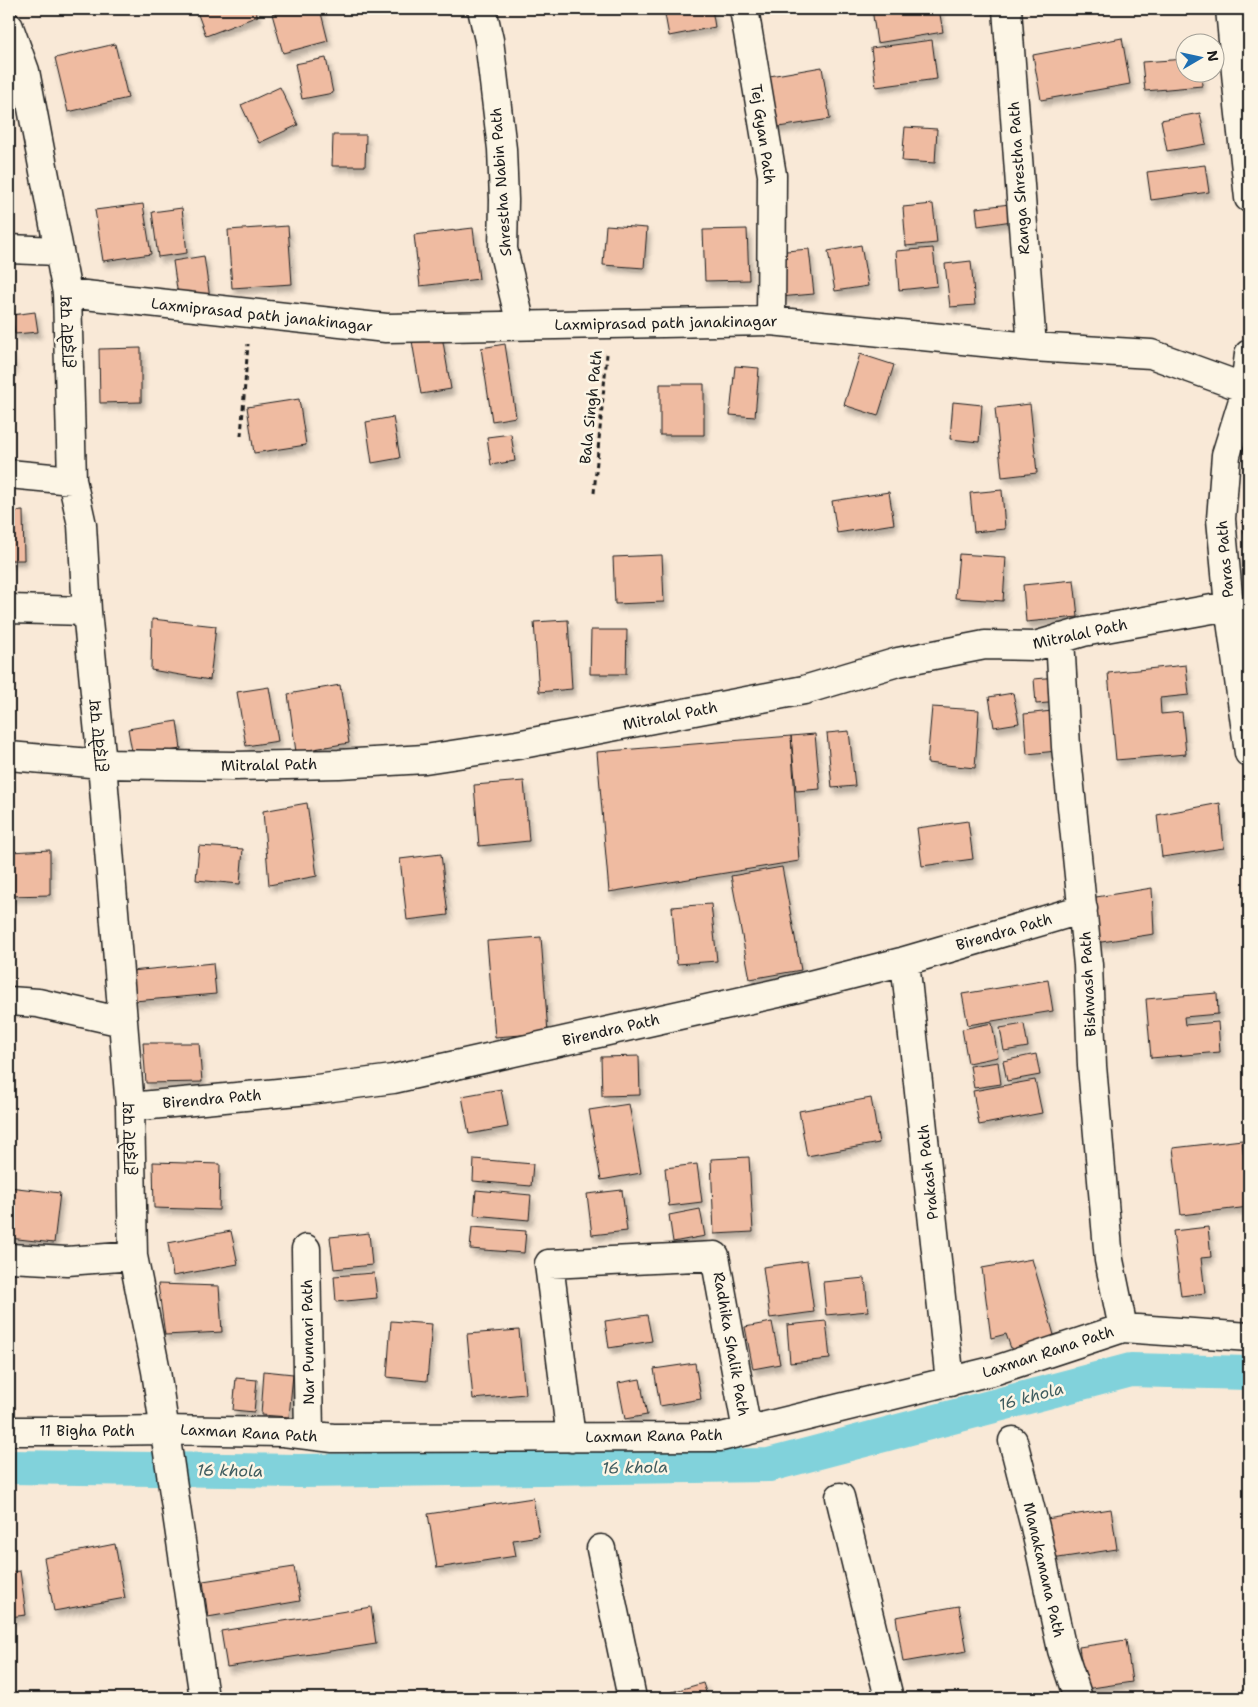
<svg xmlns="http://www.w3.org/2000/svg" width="1258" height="1707" font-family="'Shantell Sans','Playpen Sans Deva',sans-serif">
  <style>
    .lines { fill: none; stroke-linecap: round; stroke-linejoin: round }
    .canal { stroke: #81d2db; stroke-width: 34 }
    .building { fill: #efbba1; stroke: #1c1c1c; filter: url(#shadow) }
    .minor-casing { stroke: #1c1c1c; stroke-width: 31 }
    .path { stroke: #1c1c1c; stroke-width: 3; stroke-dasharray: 5 4; stroke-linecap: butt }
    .minor { stroke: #fcf5e5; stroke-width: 28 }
    .labels { text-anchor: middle; stroke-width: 5; stroke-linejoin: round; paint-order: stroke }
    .street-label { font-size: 15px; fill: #1c1c1c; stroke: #fcf5e5 }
    .water-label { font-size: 16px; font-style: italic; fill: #3f5c5f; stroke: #fcf5e5 }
  </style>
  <defs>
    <filter id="shadow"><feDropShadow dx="3" dy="5.5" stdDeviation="2.5" flood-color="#0004"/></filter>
  </defs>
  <rect width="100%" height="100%" fill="#f9e9d7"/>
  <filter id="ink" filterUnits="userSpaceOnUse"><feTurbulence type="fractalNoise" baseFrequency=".02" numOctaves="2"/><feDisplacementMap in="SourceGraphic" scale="10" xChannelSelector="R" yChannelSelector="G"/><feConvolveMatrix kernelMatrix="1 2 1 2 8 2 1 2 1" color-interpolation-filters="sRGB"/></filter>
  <g filter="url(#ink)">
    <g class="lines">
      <path class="canal" d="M9,1467L299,1471L769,1465L1131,1370L1249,1373"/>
    </g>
    <path class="building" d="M196,9H255L258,16L206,36Z
      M290,9H320L328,41L283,53L272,14Z
      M664,9H712L715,27L669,36Z
      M872,9H939L943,32L877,43Z
      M1122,38L1130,84L1041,100L1033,55Z
      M932,40L937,79L876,87L871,48Z
      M115,44L128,98L68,112L55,58Z
      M326,58L333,93L302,99L295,64Z
      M1186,59V72H1201L1202,86L1145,91L1142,62Z
      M822,67L830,119L772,128L764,77Z
      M280,87L298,125L259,143L241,105Z
      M1200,113L1206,144L1167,151L1161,120Z
      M905,127L937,129L935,163L902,161Z
      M333,135H366L365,166H332Z
      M1205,165L1209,192L1151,200L1147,172Z
      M143,204L151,254L103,261L95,210Z
      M933,204L937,243L906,246L903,207Z
      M1010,204L1012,221L978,226L976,208Z
      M182,208L187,253L158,257L152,212Z
      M606,225L647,228L644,268L603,265Z
      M288,226L292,284L232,288L228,230Z
      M473,228L479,279L420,286L414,235Z
      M747,229L749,280L705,281L703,230Z
      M861,245L868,286L835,291L828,251Z
      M933,248L937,286L899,290L896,251Z
      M809,249L814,294L779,297L775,252Z
      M204,256L210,299L179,303L173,261Z
      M971,261L975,305L950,307L945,264Z
      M35,312L38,332L15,334L12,315Z
      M442,336L451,389L421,394L412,341Z
      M505,344L516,417L492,421L481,348Z
      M9,348L14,367L9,369Z
      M141,348V402L100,403L99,349Z
      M860,354L894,365L878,416L844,405Z
      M735,366L759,368L755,417L730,415Z
      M660,384H704V435H660Z
      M299,399L306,445L254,453L247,407Z
      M953,402L982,405L979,442L950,439Z
      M1030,404L1037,473L1002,477L995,408Z
      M393,417L400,458L372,463L366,422Z
      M511,434L515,461L491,465L487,437Z
      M1002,490L1005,529L974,532L970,493Z
      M889,492L894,524L837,533L832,501Z
      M23,511L24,560H9V512Z
      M1249,521V561L1242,522Z
      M959,554L1006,557L1003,601L955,598Z
      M662,555L664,602L615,604L613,557Z
      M1074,580L1078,617L1026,622L1023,585Z
      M152,619L216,626L210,680L151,670Z
      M568,620L572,689L539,692L534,622Z
      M591,630H627L626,674H590Z
      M1186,665L1189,695L1160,698L1161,714L1182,712L1186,754L1116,760L1108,673Z
      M1057,677L1060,702L1036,704L1034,679Z
      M340,685L349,743L296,752L288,694Z
      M269,687L278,741L246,746L237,692Z
      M1013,693L1019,723L994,727L989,697Z
      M932,707L979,710L975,768L927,763Z
      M1052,711L1057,751L1027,754L1024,714Z
      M177,721L181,749L133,757L128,729Z
      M849,731L855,786L832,788L827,733Z
      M815,734L820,789L796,791L791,736Z
      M791,736L799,861L609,892L597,752Z
      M524,781L529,841L479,846L474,785Z
      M307,803L317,876L269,885L263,811Z
      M1220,803L1224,848L1162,857L1157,815Z
      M968,821L973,859L922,866L917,828Z
      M199,846L243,849L240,884L196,880Z
      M50,850V895L9,896V852Z
      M441,854L448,915L407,920L400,859Z
      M782,867L801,970L750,979L731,876Z
      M1152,888L1154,934L1095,943L1090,898Z
      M711,904L717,961L677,964L672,907Z
      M541,937L548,1033L495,1037L487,941Z
      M213,963L216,994L134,1001L131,971Z
      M1048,980L1053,1011L968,1025L962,994Z
      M1217,993L1218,1014L1184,1017L1185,1025L1218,1022L1220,1052L1151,1058L1146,999Z
      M992,1023L998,1057L968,1063L962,1029Z
      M1024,1024L1028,1047L1004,1051L1000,1028Z
      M143,1043H199L202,1082L146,1083Z
      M1036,1054L1040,1075L1007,1081L1003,1061Z
      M639,1056L640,1095L602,1096L601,1057Z
      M998,1062L1001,1084L974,1088L970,1066Z
      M1035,1080L1042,1113L979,1125L973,1091Z
      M501,1089L508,1127L469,1134L462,1096Z
      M871,1098L879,1143L807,1156L799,1111Z
      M629,1104L641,1173L601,1180L589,1110Z
      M1242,1140L1249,1207L1181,1215L1173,1148Z
      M749,1157L753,1232L714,1234L711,1159Z
      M474,1159L533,1164L531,1186L473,1181Z
      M153,1162L220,1164L219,1210L154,1208Z
      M697,1164L702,1202L669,1206L665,1168Z
      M9,1187L60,1193L54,1243L9,1238Z
      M476,1190L531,1195L529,1220L474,1215Z
      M622,1190L627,1231L592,1235L587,1194Z
      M700,1209L705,1236L673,1242L669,1215Z
      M472,1227L526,1231L524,1253L470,1249Z
      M1208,1227L1211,1257L1201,1258L1205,1293L1181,1296L1173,1231Z
      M231,1231L238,1264L173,1276L168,1243Z
      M369,1233L372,1265L334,1269L330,1237Z
      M1032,1259L1056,1342L1014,1357L1006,1334L991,1338L982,1268Z
      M807,1261L814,1312L770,1318L763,1267Z
      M374,1273L377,1298L336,1302L334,1276Z
      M865,1278L868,1311L826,1315L823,1282Z
      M158,1284L219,1286L222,1332L165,1335Z
      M647,1315L652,1341L609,1348L605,1321Z
      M391,1321L432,1324L427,1381L387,1377Z
      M826,1321L830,1359L790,1363L787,1325Z
      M772,1322L780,1364L753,1369L745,1327Z
      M519,1330L525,1394L473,1399L467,1334Z
      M695,1363L701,1399L660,1406L654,1369Z
      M264,1371L293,1374L289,1417L261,1415Z
      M236,1378L257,1380L254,1412L233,1410Z
      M640,1379L647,1415L625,1419L618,1383Z
      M533,1498L539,1536L513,1540L516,1556L437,1568L428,1514Z
      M1111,1509L1117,1549L1052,1559L1046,1519Z
      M115,1544L125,1598L54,1611L44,1558Z
      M294,1567L300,1601L208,1617L203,1581Z
      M20,1571L26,1615L9,1617V1572Z
      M959,1606L967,1651L903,1662L896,1617Z
      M371,1607L376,1644L227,1667L221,1631Z
      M1126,1640L1132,1682L1085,1689L1079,1647Z
      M703,1683L708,1698H659L658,1696Z"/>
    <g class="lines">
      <defs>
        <path id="minor" d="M482,9L489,40L502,149L504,200L503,249L521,325
          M744,9L772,175L771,321
          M1007,9L1032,347
          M1230,9L1239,105L1249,198
          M9,27L25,71L67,293L72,480L82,525L87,611L102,764L130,1107L133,1256L156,1371L204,1698
          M9,249L58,251
          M67,293L386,328L771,321L1032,347L1151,354L1245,388L1244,397L1249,399
          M1245,388L1249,354
          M1244,397L1226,455L1221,519L1229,606L1249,753
          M9,474L72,480
          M9,609L87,611
          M1060,638L1066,747L1088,965L1092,1066L1109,1260L1123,1328
          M9,756L102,764L233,766L339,764L425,759L517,745L804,690L898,662L985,645L1035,646L1083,632L1229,606
          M905,961L950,1382
          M9,1001L38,1003L123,1022
          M130,1107L309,1090L393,1079L778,993L905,961L1083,909
          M306,1249L309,1435
          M9,1258L67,1261L133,1256
          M9,1431H95L164,1430L283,1432L333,1438L721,1437L996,1370L1123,1328L1249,1337
          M571,1438L549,1264L715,1256L747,1431
          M1013,1441L1035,1527L1062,1650L1078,1698
          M840,1497L889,1698
          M601,1549L632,1698"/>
      </defs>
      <use href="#minor" class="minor-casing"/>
      <path class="path" d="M241,436L248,344
        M594,493L607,354"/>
      <use href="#minor" class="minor"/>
    </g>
  </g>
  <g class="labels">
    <g class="street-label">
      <text transform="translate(763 134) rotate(82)" y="5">Tej Gyan Path</text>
      <text transform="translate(1019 178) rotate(-94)" y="5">Ranga Shrestha Path</text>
      <text transform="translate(501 182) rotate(-94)" y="5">Shrestha Nabin Path</text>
      <text transform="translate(262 315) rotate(6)" y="5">Laxmiprasad path janakinagar</text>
      <text transform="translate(666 323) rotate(-1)" y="5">Laxmiprasad path janakinagar</text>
      <text transform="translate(68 332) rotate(-92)" y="5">हाइवेए पथ</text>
      <text transform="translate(591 407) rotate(-84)" y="5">Bala Singh Path</text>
      <text transform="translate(1225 559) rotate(-95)" y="5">Paras Path</text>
      <text transform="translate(1080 634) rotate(-12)" y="5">Mitralal Path</text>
      <text transform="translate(670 716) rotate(-11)" y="5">Mitralal Path</text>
      <text transform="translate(99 736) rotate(-95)" y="5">हाइवेए पथ</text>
      <text transform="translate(269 765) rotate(-1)" y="5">Mitralal Path</text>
      <text transform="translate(1004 932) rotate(-16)" y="5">Birendra Path</text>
      <text transform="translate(1088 984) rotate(-93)" y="5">Bishwash Path</text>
      <text transform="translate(611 1030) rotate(-13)" y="5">Birendra Path</text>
      <text transform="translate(212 1099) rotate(-5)" y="5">Birendra Path</text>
      <text transform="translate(130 1139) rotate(-91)" y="5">हाइवेए पथ</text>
      <text transform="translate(928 1172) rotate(-96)" y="5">Prakash Path</text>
      <text transform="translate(308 1342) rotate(-91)" y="5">Nar Punnari Path</text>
      <text transform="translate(731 1344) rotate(80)" y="5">Radhika Shalik Path</text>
      <text transform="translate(1048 1352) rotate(-18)" y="5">Laxman Rana Path</text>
      <text x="87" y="1436">11 Bigha Path</text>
      <text transform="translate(249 1433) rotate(3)" y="5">Laxman Rana Path</text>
      <text transform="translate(654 1436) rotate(-1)" y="5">Laxman Rana Path</text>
      <text transform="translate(1044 1570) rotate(77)" y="5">Manakamana Path</text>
    </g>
    <g class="water-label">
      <text transform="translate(1031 1396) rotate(-15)" y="6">16 khola</text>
      <text transform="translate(635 1467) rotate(-1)" y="6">16 khola</text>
      <text transform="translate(230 1470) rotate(1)" y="6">16 khola</text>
    </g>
  </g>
  <rect width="1258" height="1707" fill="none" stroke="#fcf5e5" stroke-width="30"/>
  <rect x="15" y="15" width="1228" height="1677" fill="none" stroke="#1c1c1c" stroke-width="2" filter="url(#ink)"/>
  <g transform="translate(1200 58) rotate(81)"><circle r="24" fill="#fcf5e5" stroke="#a29e95"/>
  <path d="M0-4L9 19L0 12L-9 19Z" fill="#1f6fb2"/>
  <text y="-8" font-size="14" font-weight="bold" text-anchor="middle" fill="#1c1c1c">N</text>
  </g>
</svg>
